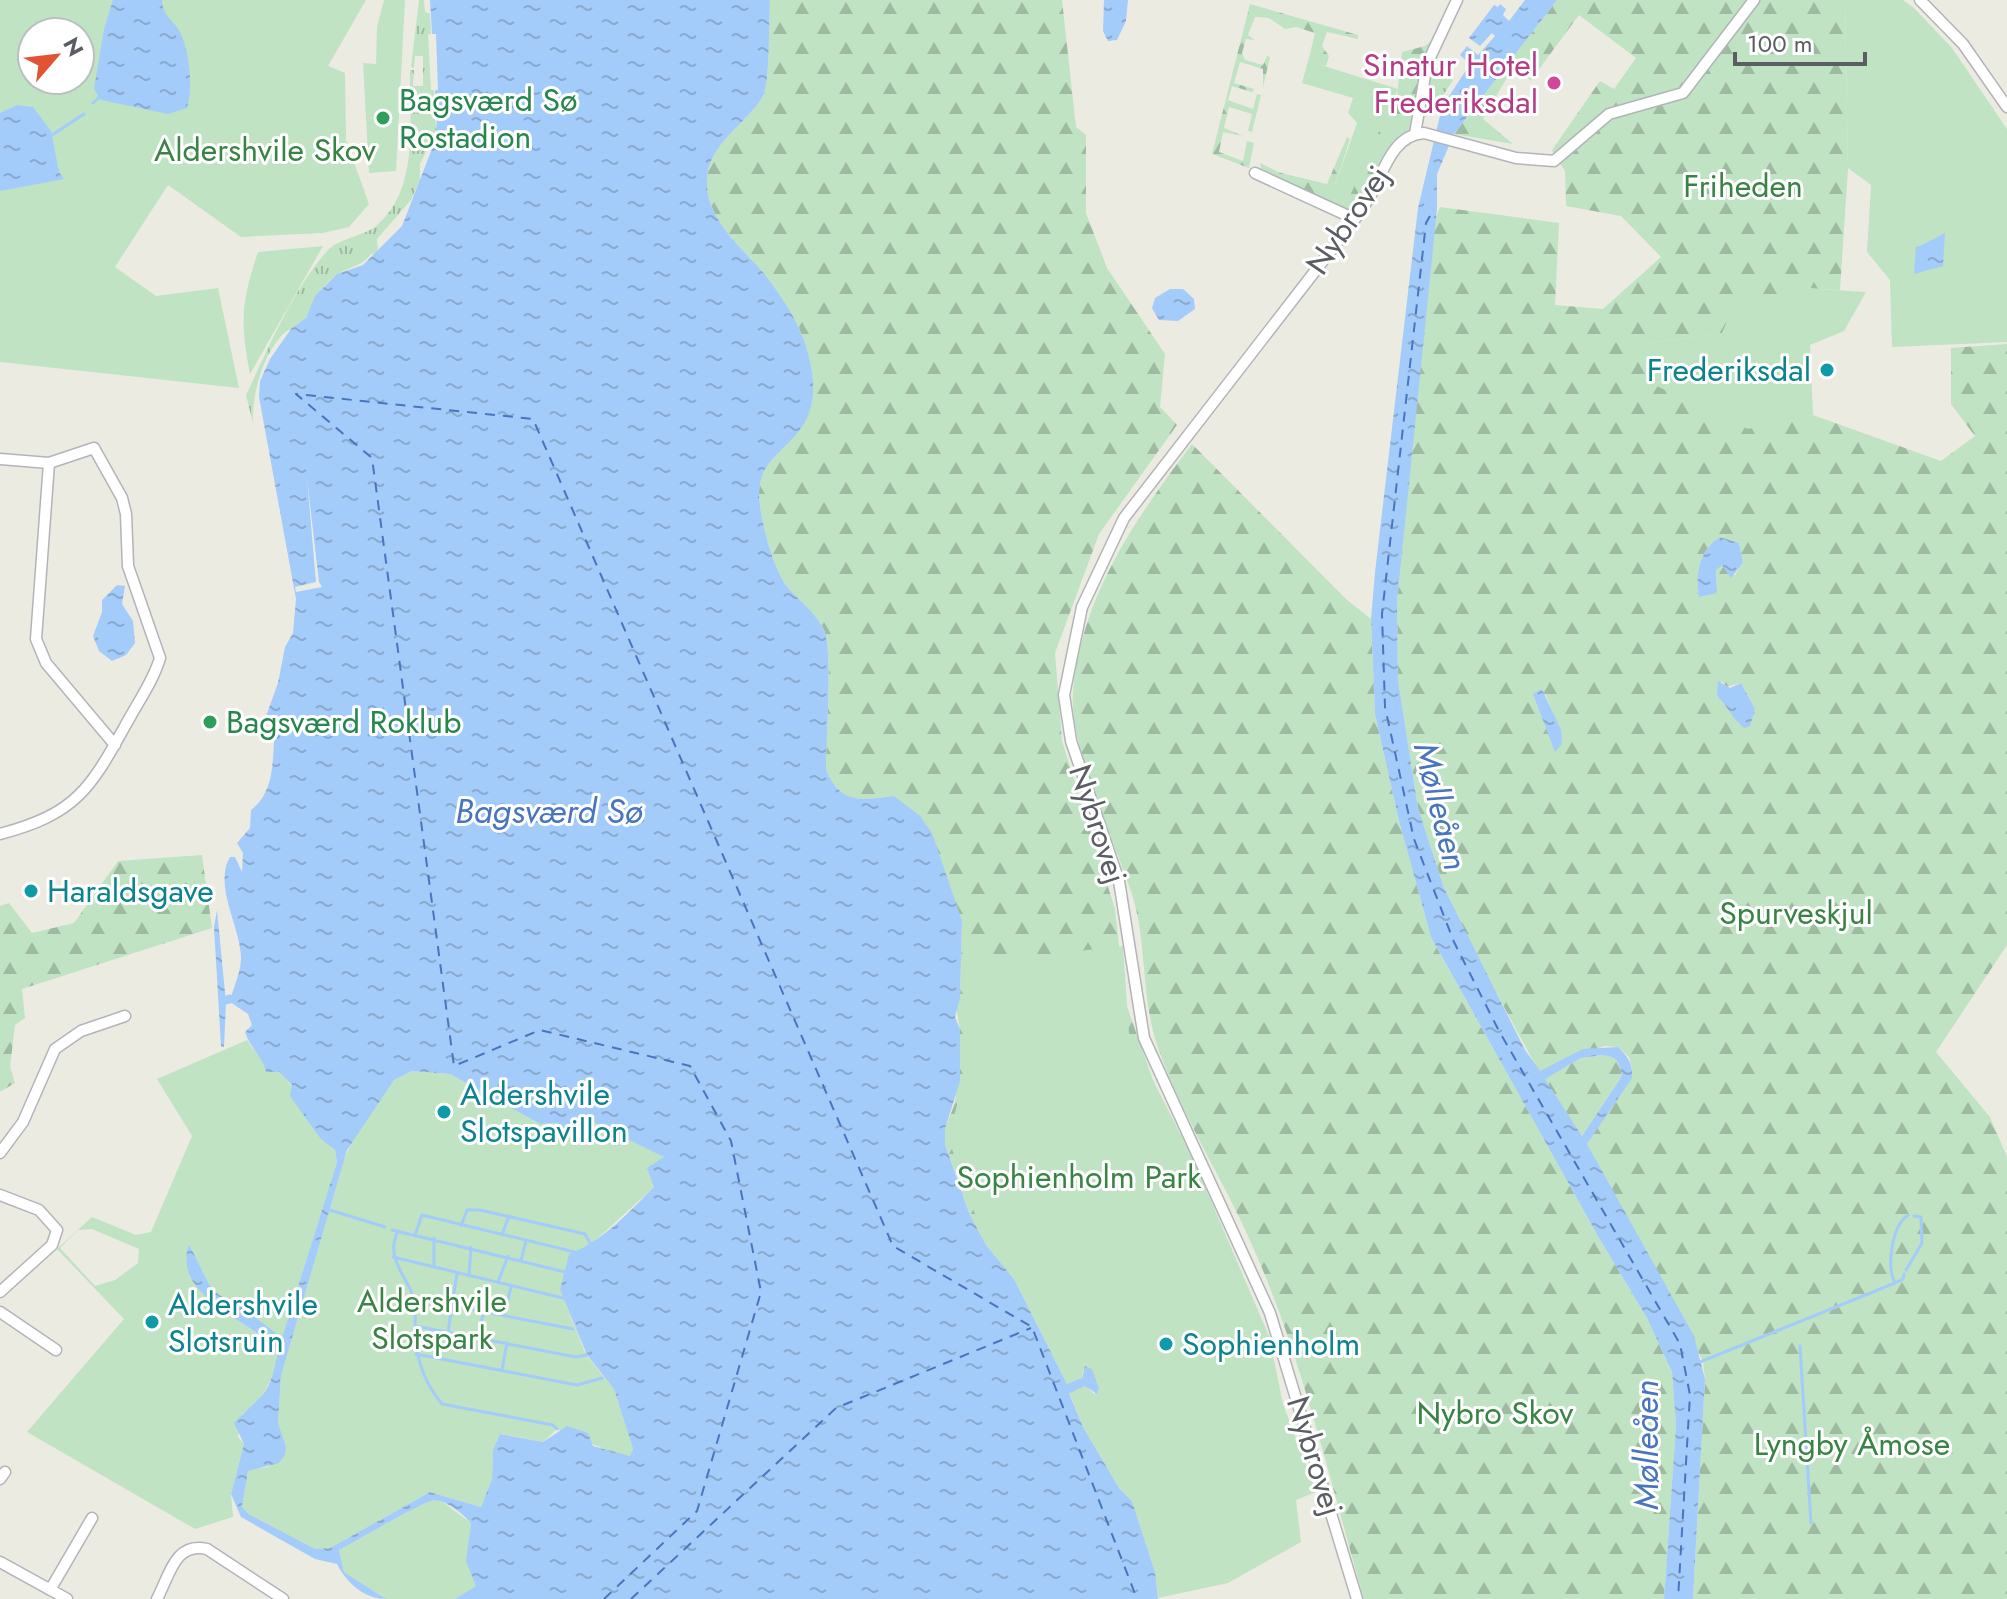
<svg xmlns="http://www.w3.org/2000/svg" width="2007" height="1599" font-family="Jost,sans-serif">
  <style>
    .grass { fill: url(#grass-tufts) }
    .forest { fill: url(#forest-firs); fill-rule: evenodd }
    .green { fill: #bfe3c3; fill-rule: evenodd }
    .water { fill: url(#water-ripples); fill-rule: evenodd }
    .pier { fill: #ecebe2 }
    .lines { fill: none; stroke-linecap: round; stroke-linejoin: round }
    .stream { stroke: #a4ccfb; stroke-width: 3 }
    .canal { stroke: #a4ccfb; stroke-width: 9 }
    .ferry { stroke: #4875bd; stroke-width: 2; stroke-dasharray: 10 8; stroke-linecap: butt }
    .minor-casing { stroke: #b3b4b9; stroke-width: 13 }
    .minor { stroke: #fff; stroke-width: 10 }
    .hotel-dot { fill: #d1479c; stroke: #fff; stroke-width: 3 }
    .leisure-dot { fill: #2e9e5b; stroke: #fff; stroke-width: 3 }
    .culture-dot { fill: #0f9aa8; stroke: #fff; stroke-width: 3 }
    .labels { text-anchor: middle; stroke-width: 6; stroke-linejoin: round; paint-order: stroke }
    .hotel-label { font-size: 32px; fill: #b23c85; stroke: #fff; text-anchor: end }
    .leisure-label { font-size: 32px; fill: #27864d; stroke: #fff; text-anchor: start }
    .park-label { font-size: 32px; fill: #398344; stroke: #fff }
    .street-label { font-size: 32px; fill: #5a5d62; stroke: #fff }
    .culture-label { font-size: 32px; fill: #0d838f; stroke: #fff; text-anchor: start }
    .water-label { font-size: 34px; font-style: italic; fill: #4875bd; stroke: #fff }
  </style>
  <defs>
    <pattern id="grass-tufts" width="24" height="20" patternUnits="userSpaceOnUse" patternTransform="scale(2)"><rect width="24" height="20" fill="#bfe3c3"/><path d="M3 7l-1-3M5 7V3M7 7l1-3M15 17l-1-3M17 17v-4M19 17l1-3" fill="none" stroke="#9ebba2"/></pattern>
    <pattern id="forest-firs" width="22" height="20" patternUnits="userSpaceOnUse" patternTransform="scale(2)"><rect width="22" height="20" fill="#bfe3c3"/><path d="M5 1l3.5 6h-7zM16 11l3.5 6h-7z" fill="#9ebba2"/></pattern>
    <pattern id="water-ripples" width="26" height="14" patternUnits="userSpaceOnUse" patternTransform="scale(2)"><rect width="26" height="14" fill="#a4ccfb"/><path d="M2 4q2-2 4 0t4 0M15 11q2-2 4 0t4 0" fill="none" stroke="#89a9cf"/></pattern>
  </defs>
  <rect width="100%" height="100%" fill="#ecebe2"/>
  <path class="grass" d="M419,0H424L425,12L430,14L436,131L420,164V180L411,200L377,239L378,253L371,254C361,268 348,266 335,276C320,288 314,300 307,316C303,325 289,328 282,335C262,357 252,394 253,423L246,395C269,347 292,291 327,251C339,238 362,237 376,226C420,189 409,122 410,70H414L413,86H423V56H415L414,68L411,67Z
    M1431,64L1453,80L1431,114L1422,118Z"/>
  <path class="forest" d="M770,0H1062L1076,127L1086,135V213L1107,268L1165,354L1160,407L1177,425L1099,534L1055,653L1062,741L1115,909L1125,1001L1183,1165L986,1245L969,1213L945,1143V1129L955,1103L960,1029L956,1007L960,998L962,921L894,796C861,800 840,805 826,769C826,743 833,648 824,630C816,613 801,602 789,589C773,571 759,516 759,492C759,440 833,446 808,353C802,329 787,304 772,284C749,251 705,224 707,179C708,144 747,124 763,96C770,84 769,18 770,0Z
    M1557,0H1845L1848,168L1840,290L1803,288L1722,333L1650,343L1748,428L1813,415L1941,461L1975,436L1951,404V348L2007,344V945L1936,1052L1990,1117L2007,1157V1599H1693L1705,1379L1703,1361L1587,1144L1632,1068L1629,1057L1618,1047L1604,1046L1539,1072L1475,953L1444,888L1418,808L1398,680L1397,602L1433,225L1440,207L1559,223L1555,305L1603,309L1661,257L1621,216L1566,206L1565,171L1552,150L1600,81L1614,89L1636,58L1579,15L1531,80L1512,69L1483,119L1513,144L1454,134ZM1720,537L1739,543L1743,563L1735,575L1729,574L1722,565L1716,569L1717,586L1699,597C1695,575 1699,550 1720,537ZM1722,681L1726,687L1741,683L1755,709L1739,725L1732,710L1717,696ZM1545,693L1553,713L1551,740L1539,707Z
    M1250,4L1358,35V39L1327,32L1322,46L1329,56L1326,66L1308,62L1315,33L1296,27L1285,29L1269,18L1255,17L1248,35L1255,40L1246,39L1242,53L1245,60L1263,65L1267,56L1270,57L1263,87V69L1240,62L1234,83L1254,89L1252,92L1232,86L1228,100L1253,109L1257,94L1261,95L1252,132L1248,131L1252,114L1229,107L1224,128L1243,136L1223,132L1219,152L1243,161L1247,141L1254,143L1249,168L1212,154Z
    M1439,34L1423,66L1410,129C1378,146 1374,186 1351,212L1261,169L1260,163L1281,173L1327,184L1347,137L1350,139L1334,188L1397,96L1402,52L1425,46Z
    M1192,444L1346,599L1371,619L1375,714L1399,821L1431,937L1599,1238L1647,1318L1672,1372L1676,1425L1664,1599H1364C1332,1489 1304,1366 1259,1261C1230,1190 1186,1125 1160,1053C1140,1002 1148,945 1132,894C1114,839 1069,748 1073,692C1081,596 1136,518 1192,444Z
    M202,855L212,928L22,989L25,1018L15,1025L10,1067L15,1083L0,1092V906L9,903L32,933L74,923L118,861Z
    M1602,1055C1617,1057 1619,1061 1622,1076L1582,1136L1544,1079L1581,1058Z"/>
  <path class="green" d="M0,0H366L328,66L345,73L346,140L369,204L349,227L323,233L241,237L168,185L115,267L156,296L218,288L239,388L0,362ZM32,32H80V80H32Z
    M384,0H405L396,171L369,173L363,63L376,64L377,27Z
    M1845,0H1903L1914,8L1952,48L2007,129V342L1892,347L1890,280L1867,252L1871,185L1848,168Z
    M1308,61L1398,89L1349,198L1334,188L1357,123L1348,113L1353,98L1302,83Z
    M323,246L250,374C240,322 241,303 258,252Z
    M1803,288L1866,292L1844,331L1810,345L1813,415L1748,429L1646,381L1650,343L1722,333L1740,290L1772,303Z
    M1123,946L1129,1033L1193,1159L1269,1336L1283,1404L1316,1492L1296,1500L1301,1542L1228,1583L1158,1598L1155,1572L1132,1501L1119,1488L1083,1427L1069,1392L1085,1385L1094,1394L1099,1388L1092,1369L1083,1370L1082,1378L1067,1384L1014,1279L986,1245L948,1138L963,1083L964,964Z
    M247,1040C260,1062 275,1065 290,1084C308,1106 312,1132 335,1150L337,1162L282,1339L242,1307L219,1295L209,1284L189,1244C174,1298 252,1321 278,1351C272,1380 267,1397 242,1414L238,1437L244,1444L231,1494L233,1517L195,1529L27,1432L124,1319L57,1249L92,1217L136,1235L151,1232L192,1136L157,1079ZM92,1229L139,1249L138,1263L115,1280L95,1286L60,1248L78,1230Z
    M412,1071L450,1074L540,1124L591,1121L659,1151L664,1158L654,1187L585,1250L575,1252L560,1290L586,1355L614,1389L633,1449L630,1457H623L557,1429L543,1442L501,1434L493,1450L492,1479L481,1507L430,1492L330,1548L315,1549L249,1514L242,1507L248,1470L268,1467L286,1446L278,1423L281,1376L343,1162L353,1139L394,1080Z
    M428,1500H440L471,1523L467,1560L477,1586L455,1599H386L344,1572L339,1550Z"/>
  <path class="water" d="M113,0H162C163,17 173,19 180,32C190,53 193,87 187,108L168,114L101,100L94,89L104,29Z
    M430,0H770C769,18 770,84 763,96C747,124 708,144 707,179C705,224 749,251 772,284C787,304 802,329 808,353C833,446 760,440 759,492C759,516 773,571 789,589C801,602 816,613 824,630C833,647 826,743 826,769C840,805 861,800 894,796L920,816L932,833L962,921L960,998L955,1017L960,1029V1081L945,1129V1144L969,1213L986,1245L1014,1279L1067,1384L1082,1378L1085,1366L1092,1369L1099,1388L1097,1394L1085,1386L1069,1393L1083,1427L1119,1488L1132,1501L1155,1572L1158,1599H455L476,1586L466,1561L471,1523C463,1514 446,1500 434,1500C427,1499 353,1543 339,1550L344,1572L386,1599C364,1599 346,1582 337,1564L315,1559L241,1517L231,1494L244,1444L234,1423C266,1390 268,1399 278,1351C252,1320 171,1298 189,1244L209,1284L219,1295L242,1307L282,1338L337,1162L335,1150L320,1138L290,1096L292,1085L279,1072H266C264,1058 249,1047 245,1032L252,1025L248,1014L230,1002C233,987 241,973 241,958C241,928 213,885 230,857H235L242,872L243,853L237,843L250,828L251,810C276,791 272,758 275,729L265,719L278,683L285,647L293,633L296,599L259,397L260,381L270,359L291,329L306,318L315,296L337,274L363,265L402,226L435,141L437,118ZM412,1071L450,1074L540,1124L558,1123L567,1130L581,1129L584,1120L591,1121L664,1157L647,1168L654,1187C629,1212 602,1242 569,1254L560,1290L587,1355L614,1389L633,1449L630,1456L593,1446L588,1433L567,1426L543,1442L500,1434L493,1450L492,1479L481,1507L430,1492L330,1548L315,1549L249,1514L242,1507L248,1471L279,1463L285,1455L286,1446L278,1423L281,1376L347,1150L394,1080Z
    M1104,0H1128L1126,21L1117,40L1108,41L1103,31Z
    M1525,0H1557L1454,134L1437,174V209L1397,602L1398,680L1418,808L1444,888L1525,1050L1540,1071L1583,1049L1618,1047C1628,1057 1633,1063 1632,1078L1587,1144L1694,1336L1705,1379L1693,1599H1664L1676,1425L1672,1372L1647,1318L1599,1238L1431,937L1399,821L1375,714L1371,619L1375,572L1418,208L1442,107L1470,64L1460,55L1467,46L1478,55L1495,36L1492,33L1480,46L1469,38L1494,5L1498,7L1500,4L1506,9L1503,15L1509,21ZM1602,1055C1617,1057 1619,1061 1622,1076L1582,1136L1545,1079L1581,1058Z
    M17,105L33,107L51,131L59,172L64,179L0,191V113Z
    M1945,233L1943,266L1914,274L1916,248Z
    M1170,289H1183L1194,299L1195,309L1178,321L1159,320L1152,308L1155,298Z
    M1720,537L1739,543L1743,563L1731,578L1722,565L1716,570L1717,593L1699,597C1695,575 1699,550 1720,537Z
    M117,585L125,586L122,604L133,621L135,643L126,655L112,661L99,651L93,636L102,612V600Z
    M1718,681L1730,688L1741,683L1755,709L1750,726L1744,728C1734,721 1727,705 1717,696Z
    M1542,689L1561,730L1562,744L1555,752L1533,694Z
    M217,910L226,1003L224,1047L221,1046L214,927Z"/>
  <path class="pier" d="M428,34H436L438,90H431Z
    M307,479L319,582L322,587L296,592L295,587L316,582Z"/>
  <g class="lines">
    <path class="stream" d="M93,103L102,95
      M52,135L84,114
      M330,1210L385,1227
      M461,1226L467,1210H480L585,1234L590,1243
      M392,1230L565,1272
      M398,1231C385,1257 405,1274 413,1296C416,1306 415,1318 415,1328C416,1358 423,1381 442,1404L553,1425L557,1429
      M415,1235L422,1215L575,1252
      M502,1235L509,1216
      M393,1257L563,1298
      M521,1260L526,1241
      M434,1267V1238
      M1906,1270L1922,1243L1921,1217L1914,1216
      M469,1276L471,1247
      M498,1282L508,1256
      M1895,1283C1886,1266 1892,1226 1908,1215
      M413,1298L573,1329
      M504,1315L511,1287
      M415,1326L576,1357L587,1355
      M448,1332L457,1273
      M478,1338L484,1311
      M1800,1346L1811,1523
      M416,1354L577,1385L602,1378
      M1700,1362L1895,1283L1903,1279L1904,1274
      M502,1370L507,1343"/>
    <path class="canal" d="M226,1000L230,999"/>
    <path class="ferry" d="M1430,216L1426,223L1382,614L1385,707L1414,839L1454,942L1499,1031L1680,1344L1690,1395L1678,1599
      M604,1599L697,1511L761,1292L731,1141L690,1066L540,1030L454,1066L372,458L296,394L533,419L893,1246L1032,1327L1137,1599
      M631,1599L836,1408L1031,1328"/>
    <defs>
      <path id="minor" d="M1920,0L1963,44L2007,107
        M1415,134L1427,64L1457,0
        M1255,173L1355,219
        M0,459L49,463L94,448L122,498L126,514L128,566L160,658C154,679 140,699 129,719C91,787 79,813 0,834
        M49,463L36,639L46,663L115,745
        M0,1153L23,1122L55,1049L81,1031L125,1016
        M0,1195L39,1210L57,1230L52,1245L0,1292
        M0,1312L56,1350
        M0,1479L5,1472
        M0,1562L67,1599
        M50,1590L92,1518
        M157,1599C170,1574 175,1542 207,1549L283,1599
        M1357,1599L1270,1313L1144,1038L1119,881L1071,741L1064,695L1082,607L1124,518L1343,235C1352,223 1361,211 1369,198C1383,175 1391,135 1424,133L1516,158L1554,161L1609,114L1683,93L1754,0"/>
    </defs>
    <use href="#minor" class="minor-casing"/>
    <use href="#minor" class="minor"/>
  </g>
  <circle class="hotel-dot" cx="1554" cy="83" r="8"/>
  <g class="leisure-dot">
    <circle cx="383" cy="118" r="8"/>
    <circle cx="210" cy="722" r="8"/>
  </g>
  <g class="culture-dot">
    <circle cx="1827" cy="370" r="8"/>
    <circle cx="31" cy="891" r="8"/>
    <circle cx="444" cy="1112" r="8"/>
    <circle cx="152" cy="1322" r="8"/>
    <circle cx="1166" cy="1344" r="8"/>
  </g>
  <g class="labels">
    <g class="hotel-label">
      <text x="1538" y="76">Sinatur Hotel<tspan x="1538" dy="37">Frederiksdal</tspan></text>
    </g>
    <g class="leisure-label">
      <text x="399" y="111">Bagsværd Sø<tspan x="399" dy="37">Rostadion</tspan></text>
      <text x="226" y="733">Bagsværd Roklub</text>
    </g>
    <g class="park-label">
      <text x="265" y="161">Aldershvile Skov</text>
      <text x="1743" y="197">Friheden</text>
      <text x="1796" y="924">Spurveskjul</text>
      <text x="1079" y="1188">Sophienholm Park</text>
      <text x="432" y="1312">Aldershvile<tspan x="432" dy="37">Slotspark</tspan></text>
      <text x="1495" y="1424">Nybro Skov</text>
      <text x="1852" y="1455">Lyngby Åmose</text>
    </g>
    <g class="street-label">
      <text transform="translate(1348 220) rotate(-56)" y="11">Nybrovej</text>
      <text transform="translate(1098 824) rotate(72)" y="11">Nybrovej</text>
      <text transform="translate(1315 1456) rotate(73)" y="11">Nybrovej</text>
    </g>
    <g class="culture-label">
      <text x="1811" y="381" text-anchor="end">Frederiksdal</text>
      <text x="47" y="902">Haraldsgave</text>
      <text x="460" y="1105">Aldershvile<tspan x="460" dy="37">Slotspavillon</tspan></text>
      <text x="168" y="1315">Aldershvile<tspan x="168" dy="37">Slotsruin</tspan></text>
      <text x="1182" y="1355">Sophienholm</text>
    </g>
    <g class="water-label">
      <text transform="translate(1441 806) rotate(76)" y="12">Mølleåen</text>
      <text x="549" y="823">Bagsværd Sø</text>
      <text transform="translate(1646 1445) rotate(-90)" y="12">Mølleåen</text>
    </g>
  </g>
  <g transform="translate(56 56) rotate(62)"><circle r="38" fill="#ffffff" stroke="#bdbec0" stroke-width="2"/>
  <path d="M0-6L14 30L0 20L-14 30Z" fill="#e05334"/>
  <text y="-12" font-size="22" font-weight="bold" text-anchor="middle" fill="#5a5d62">N</text>
  </g>
  <path d="M1735 52v12h130v-12" fill="none" stroke="#5a5d62" stroke-width="4"/>
  <text x="1747" y="52" font-size="24" fill="#5a5d62" stroke="#ffffff" stroke-width="6" paint-order="stroke">100 m</text>
</svg>
